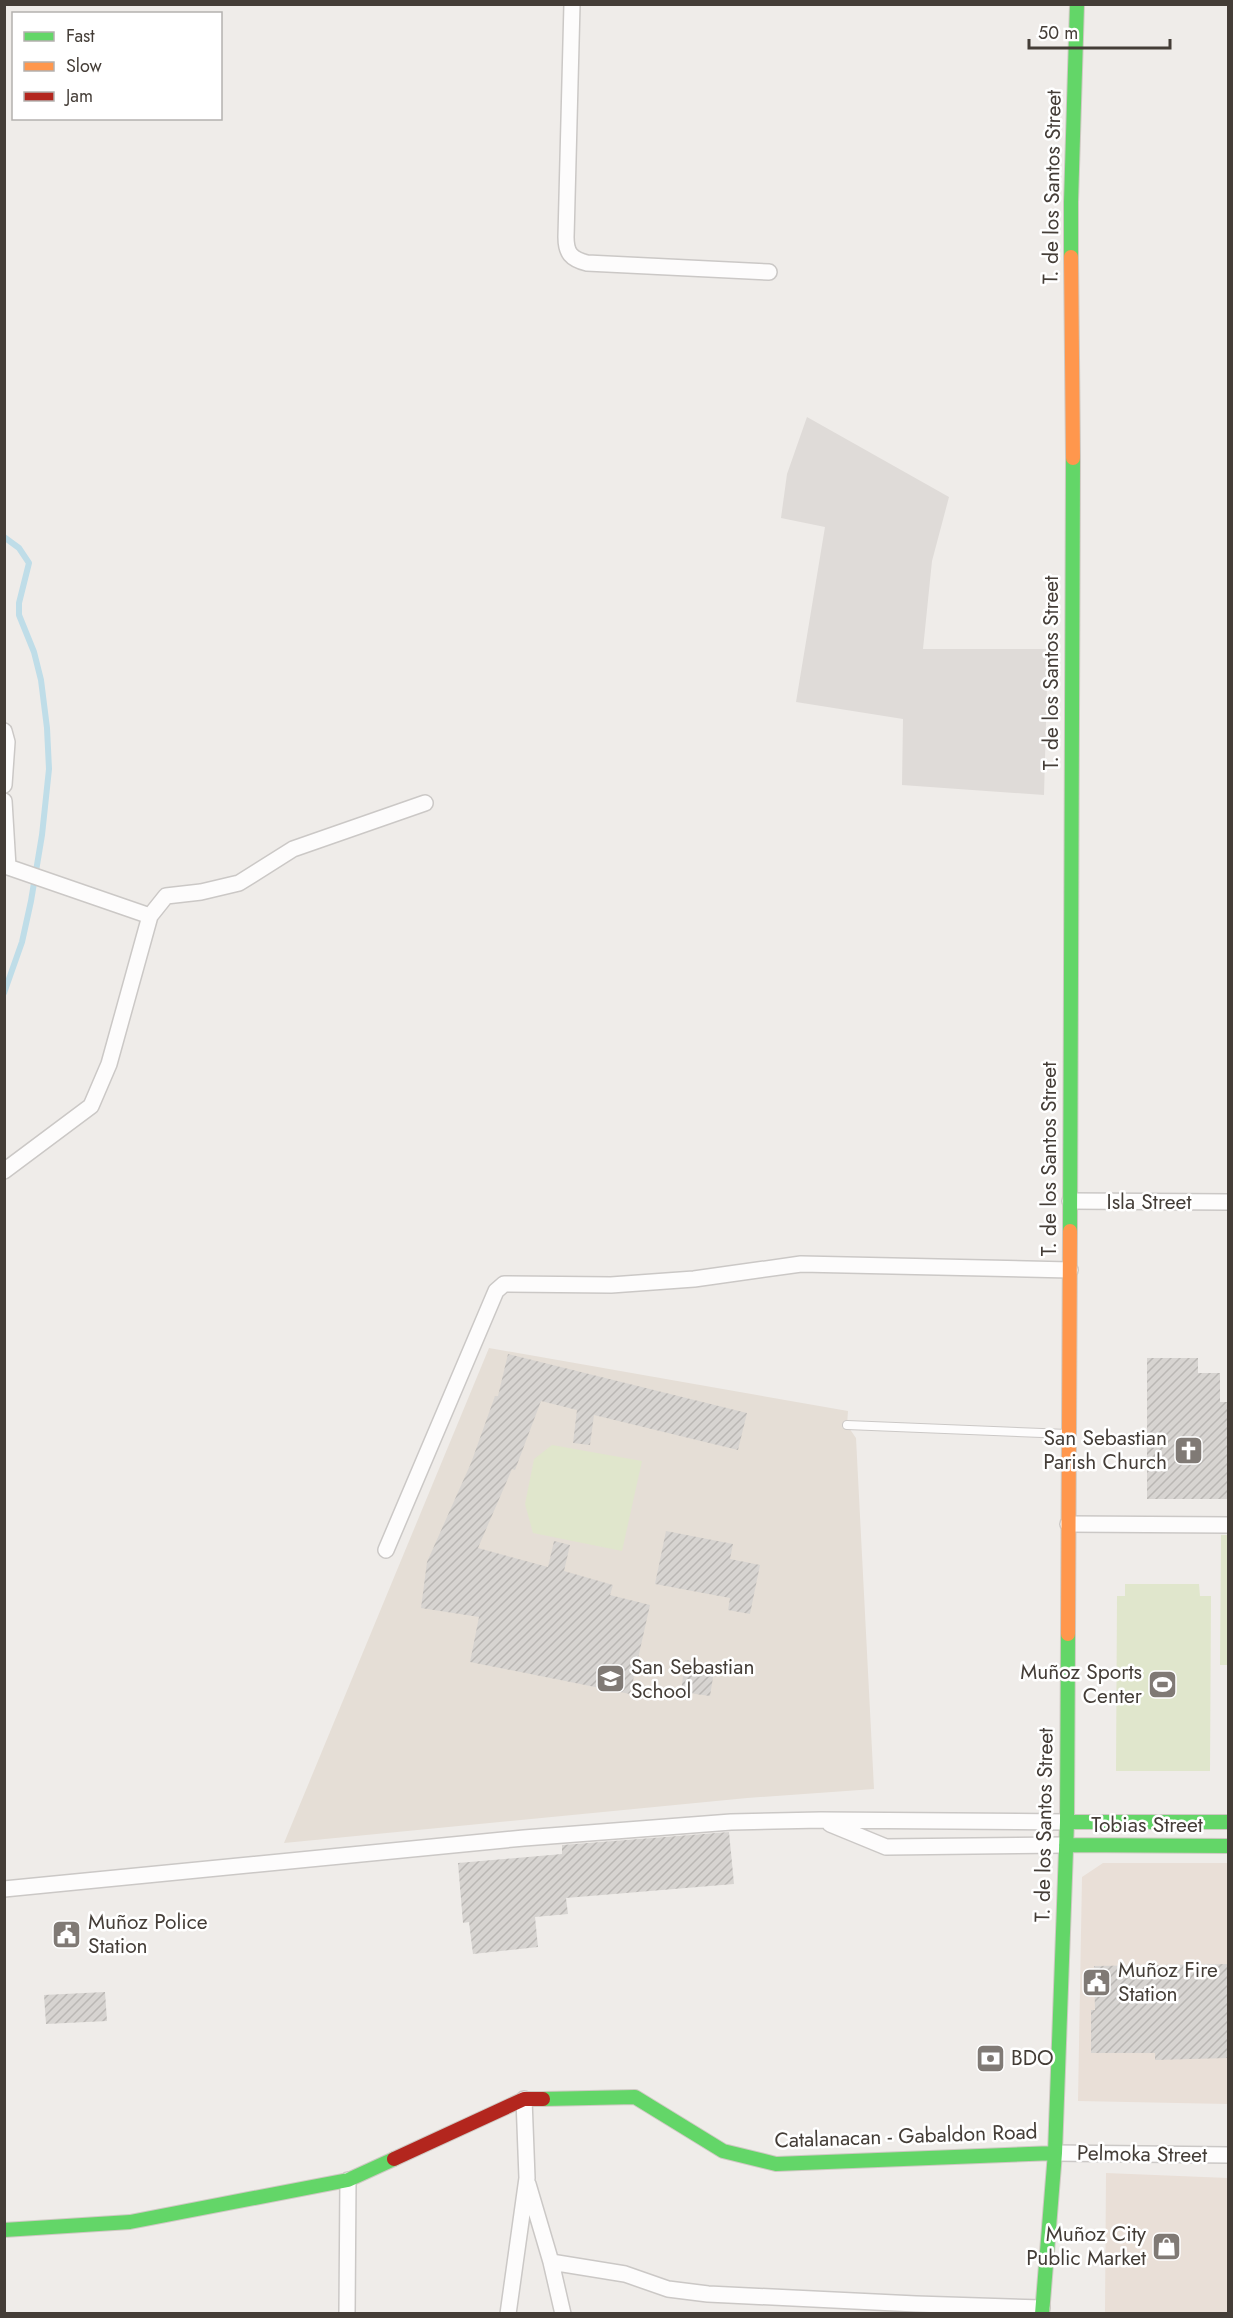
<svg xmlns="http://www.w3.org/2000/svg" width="1233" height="2318" font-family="Jost,sans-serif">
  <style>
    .commercial { fill: #e9dfd7 }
    .industrial { fill: #dfdbd8 }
    .education { fill: #e5ded6 }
    .park { fill: #e0e6cc }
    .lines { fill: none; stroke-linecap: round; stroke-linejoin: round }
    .stream { stroke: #bfdde8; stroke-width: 6 }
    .building { fill: url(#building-hatch) }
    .lane-casing { stroke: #cbc8c6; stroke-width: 10 }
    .street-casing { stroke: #cbc8c6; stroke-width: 18 }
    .fast-casing { stroke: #cfc9c3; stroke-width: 16 }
    .slow-casing { stroke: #cfc9c3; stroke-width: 16 }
    .jam-casing { stroke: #cfc9c3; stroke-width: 16 }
    .lane { stroke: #fdfcfc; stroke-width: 8 }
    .street { stroke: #fdfcfc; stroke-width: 15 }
    .fast { stroke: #63d668; stroke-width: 14 }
    .slow { stroke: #ff974d; stroke-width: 14 }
    .jam { stroke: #b3261e; stroke-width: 14 }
    .labels { text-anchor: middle; stroke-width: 5; stroke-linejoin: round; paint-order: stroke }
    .street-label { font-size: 21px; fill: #443d37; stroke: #fff }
    .poi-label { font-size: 21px; fill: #443d37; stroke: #fff; text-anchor: start }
  </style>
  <defs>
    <pattern id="building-hatch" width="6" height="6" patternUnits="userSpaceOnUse" patternTransform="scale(1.5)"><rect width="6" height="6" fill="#d7d4d1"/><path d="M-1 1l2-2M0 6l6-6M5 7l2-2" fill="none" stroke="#bab7b4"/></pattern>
  </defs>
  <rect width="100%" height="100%" fill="#efece9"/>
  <path class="commercial" d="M1103,1863H1228V2104L1078,2101L1082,1877Z
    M1106,2173L1228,2178V2313H1105Z"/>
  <path class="industrial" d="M807,417L949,497L932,561L923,649H1048L1044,795L902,785L903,719L796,702L825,527L781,518L787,474Z"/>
  <path class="education" d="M489,1348L848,1411L847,1425L856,1438L874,1789L747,1798L284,1843Z"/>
  <path class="park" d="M552,1445L642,1461L622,1551L533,1533L525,1504L534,1459Z
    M1221,1535H1228V1665H1220Z
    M1125,1584H1199L1200,1596H1211L1210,1771H1116L1117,1596H1125Z"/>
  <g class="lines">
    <path class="stream" d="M4,537L19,548L29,563L19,603V615L34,652L41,680L47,728L49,769L42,835L31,901L22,942L4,993"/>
  </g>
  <path class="building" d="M508,1354L747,1413L738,1450L594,1415L590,1445L573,1443L577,1410L541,1401L515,1470L512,1469L478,1548L548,1567L554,1541L570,1545L564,1571L613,1585L610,1595L650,1605L630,1694L470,1662L479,1617L421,1608L427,1562L471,1463L495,1396H498Z
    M1147,1358H1198V1373H1220V1402H1228V1499H1147Z
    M666,1531L733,1544L730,1559L760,1565L750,1614L728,1610L730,1598L655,1584Z
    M685,1660L715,1665L710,1696L681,1692Z
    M729,1832L734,1884L566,1898L568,1914L535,1917L538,1947L473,1954L469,1922L463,1923L458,1863L562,1854V1845Z
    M1228,1964V2058L1155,2060V2053H1091V2010H1095L1094,1966Z
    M105,1992L107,2021L46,2024L44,1995Z"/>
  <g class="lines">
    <defs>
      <path id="lane" d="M847,1425L1068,1434"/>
      <path id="street" d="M572,4L566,237C566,253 571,259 587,263L769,272
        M4,731L7,742L4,785
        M4,801L8,867L150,916
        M4,1171L91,1106L109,1064L150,916L166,896L201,892L239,883L293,849L425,803
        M1070,1201L1228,1202
        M1068,1524L1228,1525
        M386,1550L496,1291L504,1284L611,1285L694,1279L801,1264L1070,1270
        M830,1824L886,1847L1066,1845
        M4,1889L524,1838L731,1822L821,1820L1067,1822
        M1055,2153L1228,2155
        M528,2184L551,2262L563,2314
        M551,2262L625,2274L668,2289L708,2294L916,2304L1042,2308
        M347,2314L348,2180
        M508,2314L527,2178L524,2099"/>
      <path id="fast" d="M1071,257V202L1077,4
        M1070,1231L1073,458
        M1067,1822H1228
        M1066,1845L1228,1846
        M543,2099L635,2097L723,2151L776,2164L1055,2153
        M4,2230L130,2222L348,2180L394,2159
        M1042,2314L1055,2153L1067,1822L1068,1634"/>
      <path id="slow" d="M1071,257L1073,458
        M1068,1634L1070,1231"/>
      <path id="jam" d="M394,2159L524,2099H543"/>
    </defs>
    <use href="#lane" class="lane-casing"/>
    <use href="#street" class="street-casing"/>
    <use href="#fast" class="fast-casing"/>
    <use href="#slow" class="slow-casing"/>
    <use href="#jam" class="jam-casing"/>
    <use href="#lane" class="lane"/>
    <use href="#street" class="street"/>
    <use href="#fast" class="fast"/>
    <use href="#slow" class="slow"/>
    <use href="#jam" class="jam"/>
  </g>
  <defs>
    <symbol id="church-square" viewBox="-11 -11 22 22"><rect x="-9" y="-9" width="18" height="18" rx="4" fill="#807a75" stroke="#fff"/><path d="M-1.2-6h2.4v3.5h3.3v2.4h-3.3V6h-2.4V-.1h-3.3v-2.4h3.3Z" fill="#fff"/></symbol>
    <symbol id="school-square" viewBox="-11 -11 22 22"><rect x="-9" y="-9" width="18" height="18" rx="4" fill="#807a75" stroke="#fff"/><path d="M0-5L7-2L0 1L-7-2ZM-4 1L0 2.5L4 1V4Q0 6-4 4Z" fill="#fff"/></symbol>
    <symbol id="stadium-square" viewBox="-11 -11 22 22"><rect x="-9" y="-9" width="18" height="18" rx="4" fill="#807a75" stroke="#fff"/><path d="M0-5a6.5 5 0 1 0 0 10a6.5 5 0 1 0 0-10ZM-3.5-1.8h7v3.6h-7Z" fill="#fff"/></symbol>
    <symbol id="civic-square" viewBox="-11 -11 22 22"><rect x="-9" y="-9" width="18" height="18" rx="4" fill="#807a75" stroke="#fff"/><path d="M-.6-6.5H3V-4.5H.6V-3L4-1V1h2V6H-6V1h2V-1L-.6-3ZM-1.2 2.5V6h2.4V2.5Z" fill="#fff"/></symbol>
    <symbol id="bank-square" viewBox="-11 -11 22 22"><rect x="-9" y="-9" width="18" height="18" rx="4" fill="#807a75" stroke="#fff"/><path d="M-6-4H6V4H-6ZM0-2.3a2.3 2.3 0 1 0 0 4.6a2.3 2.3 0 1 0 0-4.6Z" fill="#fff"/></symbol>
    <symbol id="shop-square" viewBox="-11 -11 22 22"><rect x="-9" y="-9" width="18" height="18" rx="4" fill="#807a75" stroke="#fff"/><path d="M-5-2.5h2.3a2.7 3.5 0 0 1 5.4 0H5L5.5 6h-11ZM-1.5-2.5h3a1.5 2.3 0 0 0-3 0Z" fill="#fff"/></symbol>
  </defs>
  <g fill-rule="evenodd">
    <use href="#church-square" x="1172" y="1434" width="33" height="33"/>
    <use href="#school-square" x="594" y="1662" width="33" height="33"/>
    <use href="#stadium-square" x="1146" y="1668" width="33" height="33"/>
    <use href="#civic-square" x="50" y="1918" width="33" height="33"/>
    <use href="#civic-square" x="1080" y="1966" width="33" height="33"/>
    <use href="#bank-square" x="974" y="2042" width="33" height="33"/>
    <use href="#shop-square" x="1150" y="2230" width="33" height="33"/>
  </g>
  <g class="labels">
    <g class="street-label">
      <text transform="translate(1052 187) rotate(-89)" y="7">T. de los Santos Street</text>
      <text transform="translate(1051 673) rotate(-90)" y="7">T. de los Santos Street</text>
      <text transform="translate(1049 1159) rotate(-90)" y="7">T. de los Santos Street</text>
      <text x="1149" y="1209">Isla Street</text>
      <text transform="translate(1044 1825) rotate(-89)" y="7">T. de los Santos Street</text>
      <text x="1147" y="1832">Tobias Street</text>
      <text transform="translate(906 2136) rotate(-2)" y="7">Catalanacan - Gabaldon Road</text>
      <text transform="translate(1142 2154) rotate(1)" y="7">Pelmoka Street</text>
    </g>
    <g class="poi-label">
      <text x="1167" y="1445" text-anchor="end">San Sebastian<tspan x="1167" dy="24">Parish Church</tspan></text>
      <text x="631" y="1674">San Sebastian<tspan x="631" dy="24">School</tspan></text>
      <text x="1142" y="1679" text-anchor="end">Muñoz Sports<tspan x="1142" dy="24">Center</tspan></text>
      <text x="88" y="1929">Muñoz Police<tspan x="88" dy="24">Station</tspan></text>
      <text x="1118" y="1977">Muñoz Fire<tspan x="1118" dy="24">Station</tspan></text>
      <text x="1011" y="2065">BDO</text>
      <text x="1146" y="2241" text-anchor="end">Muñoz City<tspan x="1146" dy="24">Public Market</tspan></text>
    </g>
  </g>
  <rect width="1233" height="2318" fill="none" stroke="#443d37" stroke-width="12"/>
  <rect x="12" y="12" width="210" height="108" fill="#ffffff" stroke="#b4b1af" stroke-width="1.5"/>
  <rect x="24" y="32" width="30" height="9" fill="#63d668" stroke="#b4b1af" stroke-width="1.5"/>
  <text x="66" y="42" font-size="18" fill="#443d37">Fast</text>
  <rect x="24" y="62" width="30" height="9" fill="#ff974d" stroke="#b4b1af" stroke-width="1.5"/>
  <text x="66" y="72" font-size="18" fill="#443d37">Slow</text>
  <rect x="24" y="92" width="30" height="9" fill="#b3261e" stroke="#b4b1af" stroke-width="1.5"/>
  <text x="66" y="102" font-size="18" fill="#443d37">Jam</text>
  <path d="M1029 39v9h141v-9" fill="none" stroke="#443d37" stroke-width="3"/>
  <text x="1038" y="39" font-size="18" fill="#443d37" stroke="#ffffff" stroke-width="4.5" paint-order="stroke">50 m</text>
</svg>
